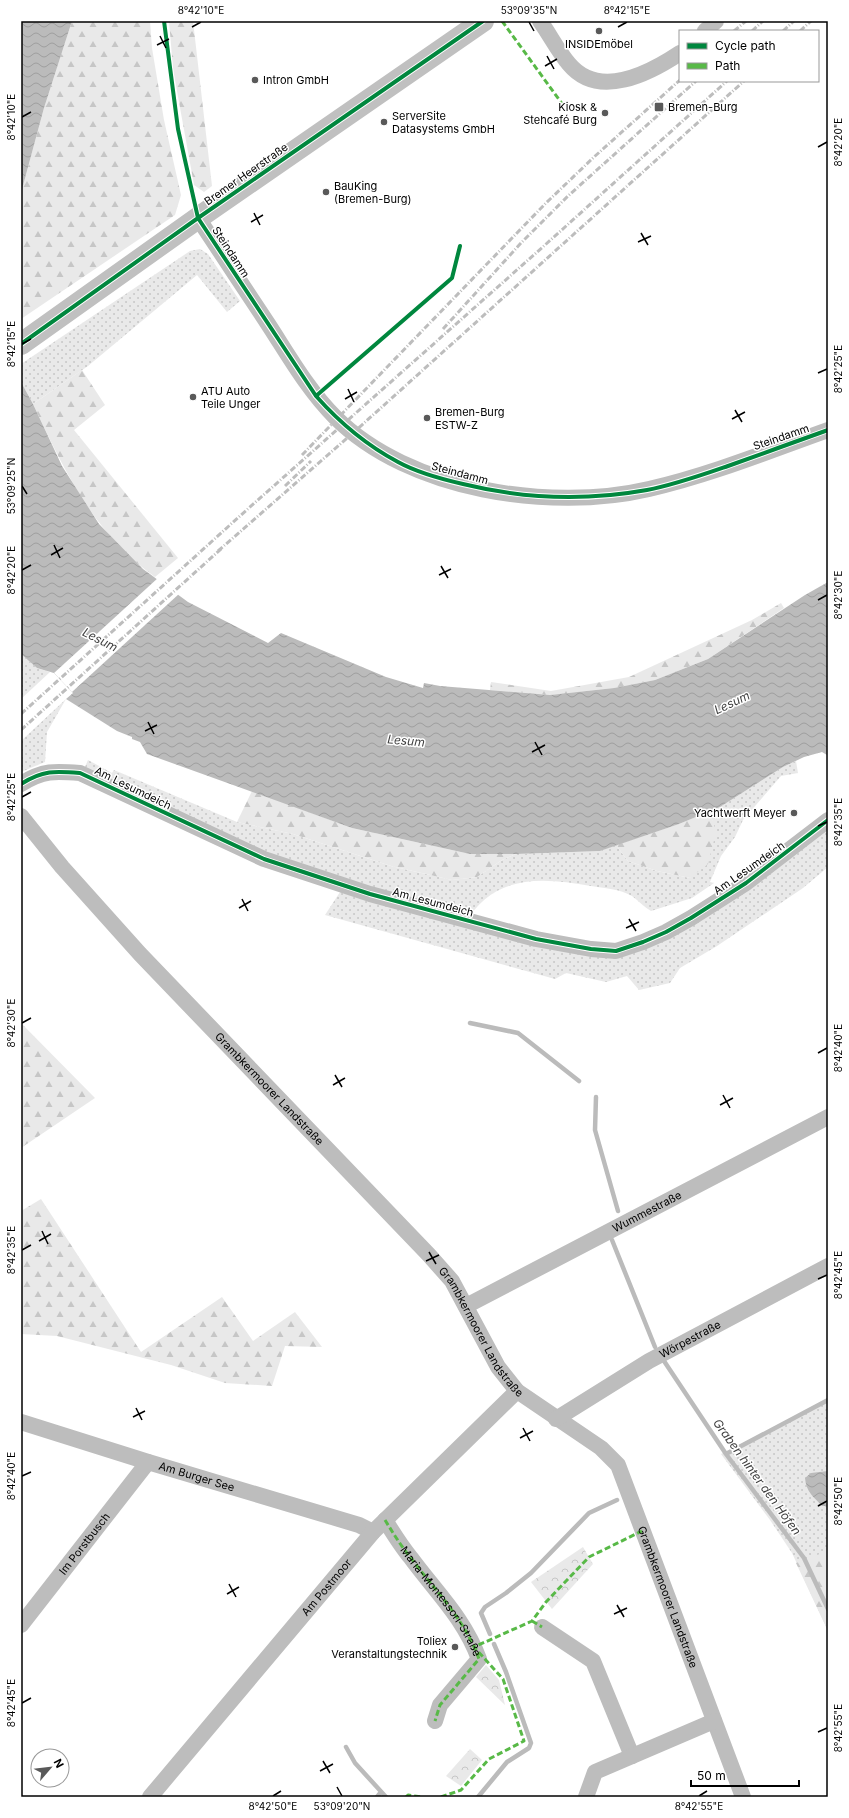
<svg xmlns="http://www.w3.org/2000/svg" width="849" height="1818" font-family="Inter,sans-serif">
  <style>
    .grass { fill: url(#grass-dots) }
    .forest { fill: url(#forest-firs) }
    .park { fill: url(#park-crowns) }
    .water { fill: url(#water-waves) }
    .pier { fill: #fff }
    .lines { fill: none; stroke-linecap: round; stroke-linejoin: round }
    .stream { stroke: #bbb; stroke-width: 4.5 }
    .minor { stroke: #bdbdbd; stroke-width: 16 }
    .secondary { stroke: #c0c0c0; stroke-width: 22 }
    .rail { stroke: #bdbdbd; stroke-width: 3; stroke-dasharray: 6 2 1 2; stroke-linecap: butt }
    .quiet { stroke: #58b947; stroke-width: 3; stroke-dasharray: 6 3; stroke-linecap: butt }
    .cycleway-casing { stroke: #fff; stroke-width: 6 }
    .cycleway { stroke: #00873e; stroke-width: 4 }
    .ticks { fill: none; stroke: #000; stroke-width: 1.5 }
    .poi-dot { fill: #595959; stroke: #fff; stroke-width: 1.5 }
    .labels { text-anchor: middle; stroke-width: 3; stroke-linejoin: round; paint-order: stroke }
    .poi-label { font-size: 11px; fill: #000; stroke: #fff; text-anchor: start }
    .street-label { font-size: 11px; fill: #000; stroke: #fff }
    .water-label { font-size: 12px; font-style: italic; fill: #3f3f3f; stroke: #fff }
    .neatline { fill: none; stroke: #000; stroke-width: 1.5 }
    .ticks-label { font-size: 10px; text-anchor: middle; fill: #000 }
  </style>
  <defs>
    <pattern id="grass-dots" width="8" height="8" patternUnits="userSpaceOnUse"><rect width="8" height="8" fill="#e9e9e9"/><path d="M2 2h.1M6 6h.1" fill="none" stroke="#c6c6c6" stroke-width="1.8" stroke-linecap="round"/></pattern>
    <pattern id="forest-firs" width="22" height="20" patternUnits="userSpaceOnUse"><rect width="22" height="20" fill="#e9e9e9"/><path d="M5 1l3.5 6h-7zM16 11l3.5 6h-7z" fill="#c6c6c6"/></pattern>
    <pattern id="park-crowns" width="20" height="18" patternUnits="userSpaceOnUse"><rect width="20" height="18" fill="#e9e9e9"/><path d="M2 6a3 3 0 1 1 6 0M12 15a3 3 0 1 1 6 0" fill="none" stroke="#c6c6c6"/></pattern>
    <pattern id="water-waves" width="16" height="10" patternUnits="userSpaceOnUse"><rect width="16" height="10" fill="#bbb"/><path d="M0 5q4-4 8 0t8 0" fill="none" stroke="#9f9f9f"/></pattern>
  </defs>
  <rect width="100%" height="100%" fill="#fff"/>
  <path class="grass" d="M200,249L208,254L240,301L227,312L197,275L88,366L33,404L21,382V364L190,251Z
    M21,654L37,668L50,672L21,699Z
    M66,699L47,732L45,762L21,772V741Z
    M88,760L112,773L114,770L237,822L293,834L391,866L452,880L477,877L502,860L516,854L600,851L616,845L628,861L657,871L690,878L715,832L710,811L720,807L783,767L796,761L798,773L781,776L743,820L735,837L721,856L710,882L714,883L692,898L651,911C644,907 639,901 632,896C620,889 604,888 591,886C540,877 493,874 464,925L617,956L828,828V867L803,888L717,946L680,968L670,983L639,990L627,976L606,982L566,973L555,979L325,915L340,892L344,881L273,857L84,769Z
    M828,1400V1631L792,1553L770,1520L721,1454Z"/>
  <path class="forest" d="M72,21H150L152,48L164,120L181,195L175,215L21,319V193L44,108Z
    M169,21H193L212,186L204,192L194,185L173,69Z
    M82,370L105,405L74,430L178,558L155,577C94,534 64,470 33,404Z
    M781,603L784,608L708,659L655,680L614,688L550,695L490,690L491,682L551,691L629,677L752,620Z
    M252,791L352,828L470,854H516L502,860L477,877L452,880L391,866L293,834L237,822Z
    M710,811L716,832L708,864L690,878L657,871L628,861L616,845L679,824Z
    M21,1023L95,1098L21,1148Z
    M41,1199L141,1352L222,1297L253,1341L295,1312L322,1347L285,1346L272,1386L225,1383L171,1365L57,1336L21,1334V1211Z
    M828,1551V1631L796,1563Z"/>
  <path class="park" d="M583,1547L593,1564L552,1609L531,1582Z
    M486,1665L499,1680L505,1705L476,1677Z
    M470,1749L482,1760L461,1786L446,1776Z"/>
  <path class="water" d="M21,21H72L44,108L21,193Z
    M21,382L33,404L62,466L99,524L143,569L188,602L268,643L281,633L386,677L423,688L424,683L440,686L550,695L614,688L655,680L708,659L805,595L828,582V758L827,755L822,752L804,757L783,767L720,807L679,824L600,851L516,854H470L352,828L147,754L140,742L132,739V737L117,731L66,699L73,693L54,673L37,668L21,654Z
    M828,1471V1506H822C814,1497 806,1492 805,1478L811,1473Z"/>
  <path class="pier" d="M159,577L180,593L72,692L54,673Z"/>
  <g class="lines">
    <path class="stream" d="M470,1023L518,1033L579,1081
      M596,1097L595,1130L618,1211
      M612,1240L655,1347
      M664,1361L726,1454L804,1558L828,1609
      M726,1454L828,1400
      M490,1634L481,1613L485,1607L506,1593L531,1573L589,1513L617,1500
      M346,1747L355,1763L386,1797
      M377,1797L381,1792
      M478,1797L507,1762L529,1748L531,1743L506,1672L494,1644"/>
    <g class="minor">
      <path d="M540,21C550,35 558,51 569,64C599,100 650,73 680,53"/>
      <path d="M705,31L716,21"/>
      <path d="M198,218C222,254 246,291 270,327C290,358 309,391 335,417C409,491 551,512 649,489C710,475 769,451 828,430"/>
      <path d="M21,784C43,770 55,771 80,773L264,859L370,894L536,939L591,949L616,951L643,942L666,932L691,918L746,883L828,820"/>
      <path id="s1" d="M21,816L62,867L140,954L429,1255L452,1281L498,1367L517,1391L601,1448L618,1465L743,1797"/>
      <path id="s2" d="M466,1306L828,1117"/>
      <path id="s3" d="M556,1419L649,1361L828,1266"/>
      <path id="s4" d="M21,1422L148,1462L359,1525L373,1532"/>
      <path id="s5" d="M385,1520C393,1533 401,1546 411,1558C436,1592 464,1618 479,1659L440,1705L435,1721"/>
      <path id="s6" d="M21,1625L148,1462"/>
      <path d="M542,1627L593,1661L632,1756"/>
      <path id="s7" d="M150,1797L373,1532L517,1391"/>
      <path d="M586,1797L595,1772L714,1721"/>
    </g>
    <path class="secondary" d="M21,344L198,218L483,21"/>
    <path class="rail" d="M734,31L746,21
      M752,31L763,21
      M783,31L794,21
      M800,31L811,21
      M443,329L521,243L568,196L696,81
      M302,455L545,204L594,157L680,80
      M285,486L311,461
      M218,551L353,433L744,81
      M21,714L241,515L545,245L727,81
      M21,730L222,548"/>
    <path class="quiet" d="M502,21L563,105
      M385,1520C393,1533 401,1546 411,1558C436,1592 464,1618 479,1659L440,1705L435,1721
      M532,1621L542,1627
      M406,1797L408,1795L421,1797
      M441,1797L461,1790L489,1759L524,1741L503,1679L474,1647L532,1621L546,1602L589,1557L642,1531"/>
    <defs>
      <path id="cycleway" d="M164,21L178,129L198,218L316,396C340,423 366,445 398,462C418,473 441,479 463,484C524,499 586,501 647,490C674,485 702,475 728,466C761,454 795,442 828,430
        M21,344L198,218L483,21
        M316,396L452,278L460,246
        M21,784C43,770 55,771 80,773L264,859L370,894L536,939L591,949L616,951L643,942L666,932L691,918L746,883L828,820"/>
    </defs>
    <use href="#cycleway" class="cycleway-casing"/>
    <use href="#cycleway" class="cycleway"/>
  </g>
  <path class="ticks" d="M529,22L534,31M192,27L201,22M618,27L627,22M160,36L166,48M157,45L169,39M547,56L554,69M545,66L557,59M22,117L31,112M818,147L827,142M254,213L260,225M251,222L263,215M641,233L648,245M638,242L651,236M22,344L31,339M818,373L827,369M348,389L354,402M345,399L357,392M735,410L742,422M732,419L745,412M22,486L27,494M54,545L60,558M51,555L63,548M441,566L448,578M22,570L31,565M439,575L451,569M818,600L827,595M148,722L154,734M145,731L157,725M535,742L542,755M532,752L545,745M22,797L31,792M818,826L827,822M242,899L248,911M239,908L251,901M629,919L636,931M626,928L639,922M22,1023L31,1018M818,1053L827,1048M335,1075L342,1087M333,1085L345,1078M723,1095L730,1108M720,1105L733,1098M42,1231L48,1244M39,1241L51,1234M22,1250L31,1245M429,1252L436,1264M426,1261L439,1255M818,1279L827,1275M136,1408L142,1420M133,1417L145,1411M523,1428L530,1441M520,1438L533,1431M22,1476L31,1472M818,1506L827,1501M229,1584L236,1597M227,1594L239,1587M617,1605L624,1617M614,1614L627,1608M22,1703L31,1698M818,1732L827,1728M323,1761L330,1773M320,1771L333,1764M337,1787L342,1796M273,1796L281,1791M699,1796L707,1791"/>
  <g class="poi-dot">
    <circle cx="599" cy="31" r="4"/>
    <circle cx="255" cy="80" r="4"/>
    <rect x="654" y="102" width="10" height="10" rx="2"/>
    <circle cx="605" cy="113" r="4"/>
    <circle cx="384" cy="122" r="4"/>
    <circle cx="326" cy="192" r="4"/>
    <circle cx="193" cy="397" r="4"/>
    <circle cx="427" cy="418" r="4"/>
    <circle cx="794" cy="813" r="4"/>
    <circle cx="455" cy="1647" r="4"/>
  </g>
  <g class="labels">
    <g class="poi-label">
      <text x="599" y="48" text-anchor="middle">INSIDEmöbel</text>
      <text x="263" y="84">Intron GmbH</text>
      <text x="597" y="111" text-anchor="end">Kiosk &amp;<tspan x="597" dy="13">Stehcafé Burg</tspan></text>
      <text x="668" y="111">Bremen-Burg</text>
      <text x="392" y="120">ServerSite<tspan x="392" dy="13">Datasystems GmbH</tspan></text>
      <text x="334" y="190">BauKing<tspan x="334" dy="13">(Bremen-Burg)</tspan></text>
      <text x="201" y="395">ATU Auto<tspan x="201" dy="13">Teile Unger</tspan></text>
      <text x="435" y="416">Bremen-Burg<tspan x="435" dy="13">ESTW-Z</tspan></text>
      <text x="786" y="817" text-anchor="end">Yachtwerft Meyer</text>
      <text x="447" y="1645" text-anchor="end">Toliex<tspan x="447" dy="13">Veranstaltungstechnik</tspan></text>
    </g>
    <g class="street-label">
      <text transform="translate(246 174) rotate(-35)" y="4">Bremer Heerstraße</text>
      <text transform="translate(231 252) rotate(57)" y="4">Steindamm</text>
      <text transform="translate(781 437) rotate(-19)" y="4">Steindamm</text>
      <text transform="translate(460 473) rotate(15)" y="4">Steindamm</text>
      <text transform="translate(133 788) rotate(26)" y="4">Am Lesumdeich</text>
      <text transform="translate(749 868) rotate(-35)" y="4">Am Lesumdeich</text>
      <text transform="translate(433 902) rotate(15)" y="4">Am Lesumdeich</text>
      <text dy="4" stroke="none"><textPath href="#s1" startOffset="369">Grambkermoorer Landstraße</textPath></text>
      <text dy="4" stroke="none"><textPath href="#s2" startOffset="204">Wummestraße</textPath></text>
      <text dy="4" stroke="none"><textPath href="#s1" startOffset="693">Grambkermoorer Landstraße</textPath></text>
      <text dy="4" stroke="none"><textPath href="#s3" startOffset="156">Wörpestraße</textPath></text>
      <text dy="4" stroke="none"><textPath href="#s4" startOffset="184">Am Burger See</textPath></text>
      <text dy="4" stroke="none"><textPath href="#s6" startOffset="103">Im Porstbusch</textPath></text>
      <text dy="4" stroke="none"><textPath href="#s7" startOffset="274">Am Postmoor</textPath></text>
      <text dy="4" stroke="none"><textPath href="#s1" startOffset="1029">Grambkermoorer Landstraße</textPath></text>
      <text dy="4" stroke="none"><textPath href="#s5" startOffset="99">Maria-Montessori-Straße</textPath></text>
    </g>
    <g class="water-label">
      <text transform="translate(100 640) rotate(27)" y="4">Lesum</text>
      <text transform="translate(732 703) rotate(-25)" y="4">Lesum</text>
      <text transform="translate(406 741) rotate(5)" y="4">Lesum</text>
      <text transform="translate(757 1477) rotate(54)" y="4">Graben hinter den Höfen</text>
    </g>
  </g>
  <rect width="849" height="1818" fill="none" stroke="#ffffff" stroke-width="44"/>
  <rect x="679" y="30" width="140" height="52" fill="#ffffff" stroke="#999999"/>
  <rect x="687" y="43" width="20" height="6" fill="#00873e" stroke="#999999"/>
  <text x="715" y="50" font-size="12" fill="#000000">Cycle path</text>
  <rect x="687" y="63" width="20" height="6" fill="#58b947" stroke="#999999"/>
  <text x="715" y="70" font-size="12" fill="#000000">Path</text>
  <g transform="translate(50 1768) rotate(62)"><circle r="19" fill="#ffffff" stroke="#999999"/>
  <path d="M0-3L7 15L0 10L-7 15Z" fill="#595959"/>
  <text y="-6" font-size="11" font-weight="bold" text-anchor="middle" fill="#000000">N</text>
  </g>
  <path d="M691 1780v6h108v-6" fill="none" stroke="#000000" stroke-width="2"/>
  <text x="697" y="1780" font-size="12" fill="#000000" stroke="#ffffff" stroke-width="3" paint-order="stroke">50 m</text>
  <rect x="22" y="22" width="805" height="1774" class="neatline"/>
  <g class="ticks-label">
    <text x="201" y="14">8°42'10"E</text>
    <text x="529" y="14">53°09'35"N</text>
    <text x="627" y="14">8°42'15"E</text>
    <text transform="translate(11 117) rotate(-90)" y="4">8°42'10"E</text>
    <text transform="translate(838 142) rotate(-90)" y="4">8°42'20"E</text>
    <text transform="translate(11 344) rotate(-90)" y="4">8°42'15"E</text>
    <text transform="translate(838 369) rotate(-90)" y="4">8°42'25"E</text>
    <text transform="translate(11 486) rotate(-90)" y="4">53°09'25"N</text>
    <text transform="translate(11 570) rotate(-90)" y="4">8°42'20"E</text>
    <text transform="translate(838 595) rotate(-90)" y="4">8°42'30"E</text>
    <text transform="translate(11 797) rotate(-90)" y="4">8°42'25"E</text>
    <text transform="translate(838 822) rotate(-90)" y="4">8°42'35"E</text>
    <text transform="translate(11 1023) rotate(-90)" y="4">8°42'30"E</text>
    <text transform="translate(838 1048) rotate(-90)" y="4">8°42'40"E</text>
    <text transform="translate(11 1250) rotate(-90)" y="4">8°42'35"E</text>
    <text transform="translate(838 1275) rotate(-90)" y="4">8°42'45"E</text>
    <text transform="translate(11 1476) rotate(-90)" y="4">8°42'40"E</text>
    <text transform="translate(838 1501) rotate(-90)" y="4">8°42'50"E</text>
    <text transform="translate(11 1703) rotate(-90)" y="4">8°42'45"E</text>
    <text transform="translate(838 1728) rotate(-90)" y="4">8°42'55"E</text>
    <text x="273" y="1810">8°42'50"E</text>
    <text x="342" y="1810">53°09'20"N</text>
    <text x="699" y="1810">8°42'55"E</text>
  </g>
</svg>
